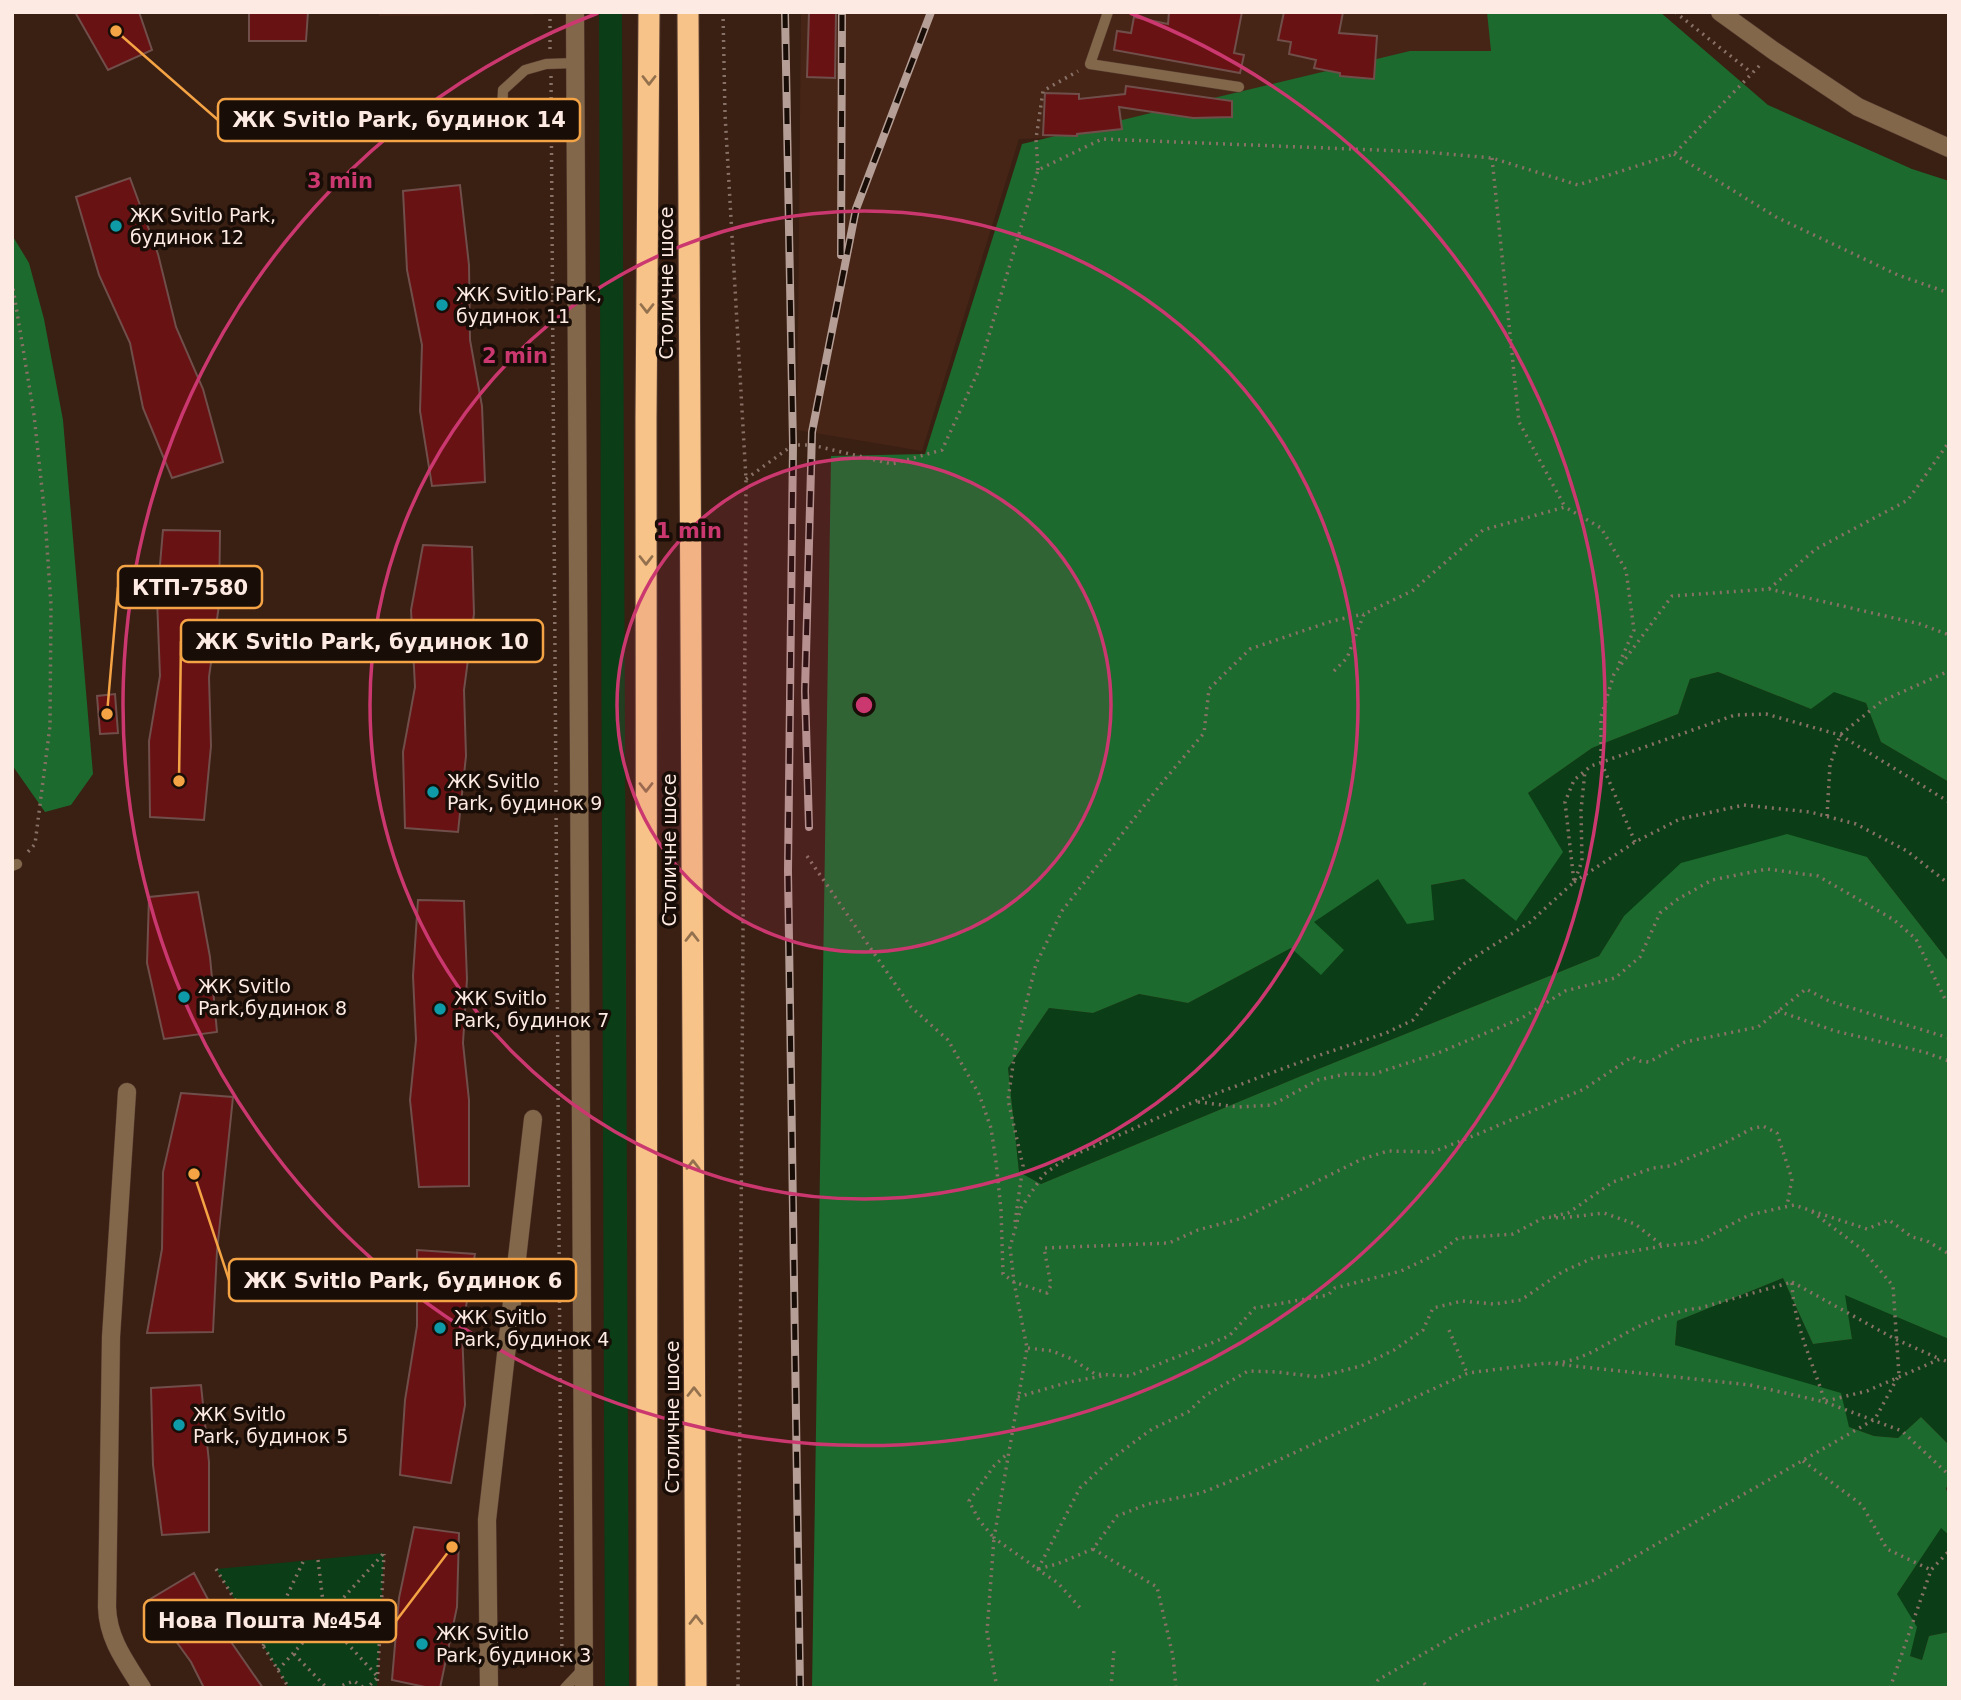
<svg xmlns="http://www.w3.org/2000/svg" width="1961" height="1700" font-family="'DejaVu Sans',sans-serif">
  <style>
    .built { fill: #462516 }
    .green { fill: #0b3e16 }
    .forest { fill: #1c6a2d }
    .building { fill: #691214; stroke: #704e4a; stroke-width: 2 }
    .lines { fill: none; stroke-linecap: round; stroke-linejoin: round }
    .lane-casing { stroke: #553b30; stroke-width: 11 }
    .street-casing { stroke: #553b30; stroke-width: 19 }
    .highway-casing { stroke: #553b30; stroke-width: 23 }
    .path { stroke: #887166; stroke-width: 3.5; stroke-dasharray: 2 5; stroke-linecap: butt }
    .lane { stroke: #82674a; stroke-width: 10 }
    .street { stroke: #82674a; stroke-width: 18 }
    .highway { stroke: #f8c388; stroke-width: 21 }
    .rail-casing { stroke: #b49e95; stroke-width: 8 }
    .rail { stroke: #190d08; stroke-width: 5; stroke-dasharray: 16; stroke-linecap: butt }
    .oneway { stroke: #94714e }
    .ring { fill: none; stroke: #cb386f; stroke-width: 3.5 }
    .culture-dot { fill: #0f9aa8; stroke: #190d08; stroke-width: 2.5 }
    .labels { text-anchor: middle; stroke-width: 7; stroke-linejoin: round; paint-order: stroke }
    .poi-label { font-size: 19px; fill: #fdeae2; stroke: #190d08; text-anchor: start }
    .street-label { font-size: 19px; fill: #fdeae2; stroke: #190d08 }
    .centre { fill: #cb386f; stroke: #190d08; stroke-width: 3.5 }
    .ring-label { font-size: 21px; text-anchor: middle; font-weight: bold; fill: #cb386f; stroke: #190d08; stroke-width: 7; stroke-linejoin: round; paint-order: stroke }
    .leader { fill: none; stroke: #f4a444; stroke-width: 2.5 }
    .callout-dot { fill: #f4a444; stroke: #190d08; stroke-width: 2.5 }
    .callout { fill: #190d08; stroke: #f4a444; stroke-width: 2.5 }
    .callout-label { font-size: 21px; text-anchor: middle; font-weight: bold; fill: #fdeae2 }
  </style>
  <rect width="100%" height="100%" fill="#3a1f13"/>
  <path class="built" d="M379,12H533V15L379,16Z
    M801,12H1637L1638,119L1019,139L922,451L797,430Z"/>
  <path class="green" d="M599,12H622L629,1688H605Z
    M1718,672L1811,709L1834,691L1866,703L1881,742L1949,782V962L1867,857L1624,916L1599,956L1301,1076L1041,1184L1019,1172L1008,1068L1049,1008L1093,1013L1139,994L1188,1003L1291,948L1313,922L1378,878L1431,885L1465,879L1528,793L1592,748L1678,714L1690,679Z
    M1783,1278L1813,1344L1852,1339L1844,1294L1949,1339V1445L1921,1417L1898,1438L1874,1436L1849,1427L1675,1345L1677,1321Z
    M1941,1527L1949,1535V1632L1929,1636L1922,1660L1910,1656L1897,1594Z
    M384,1553L377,1688H289L216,1569Z"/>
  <path class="forest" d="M1487,12H1660L1768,105L1912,169L1949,181V782L1881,742L1866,703L1834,692L1811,709L1718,672L1690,679L1678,714L1592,748L1528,793L1563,852L1516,921L1464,879L1431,885L1434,920L1407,924L1378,879L1314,922L1344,950L1321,975L1291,948L1188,1003L1139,994L1093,1013L1049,1008L1008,1068L1019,1172L1041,1184L1301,1076L1599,956L1624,916L1681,863L1787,834L1867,857L1949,962V1339L1845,1295L1852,1339L1813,1344L1783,1278L1677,1321L1675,1345L1841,1393L1849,1427L1874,1436L1898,1438L1921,1417L1949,1445V1485L1946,1488L1949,1499V1535L1941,1528L1897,1594L1917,1627L1910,1656L1922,1660L1929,1636L1949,1632V1688H812L831,456L925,454L1022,144L1410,51H1491Z
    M12,235L29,263L44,319L63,420L93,774L71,805L45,812L12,765Z"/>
  <path class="building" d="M75,12H139L152,50L108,70Z
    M249,12H308L306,41H249Z
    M809,12H836L835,78L807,77Z
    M1169,12H1242L1234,53L1244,55L1240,73L1114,50L1117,31L1131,33L1134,17L1168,24Z
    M1284,12H1343L1339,33L1377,36L1374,79L1340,76V73L1314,68L1316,60L1289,54L1291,42L1278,40Z
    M1126,86L1232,101V117L1193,118L1119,107L1122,129L1077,134V136L1043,135L1045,93L1079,94V99L1125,94Z
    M130,178L158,254L176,327L203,389L223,462L172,478L143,408L130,343L99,275L76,197Z
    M460,185L469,265L470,340L482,406L485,482L432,486L420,411L422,345L407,270L403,191Z
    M163,530L220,531L219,605L209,677L211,746L204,820L150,817L149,741L160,676L157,599Z
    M423,545L472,547L474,614L464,690L466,756L458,832L405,828L403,752L415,687L411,610Z
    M115,694L118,733L100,734L97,696Z
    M198,892L210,957L217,1032L164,1039L147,963L149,897Z
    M418,900L464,901L467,979L463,1043L469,1100V1186L419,1187L410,1100L416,1040L413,976Z
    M181,1093L233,1097L217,1251L213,1332L147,1333L162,1249L163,1172Z
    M417,1250L475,1254L462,1330L465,1405L451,1483L400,1475L405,1400L417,1326Z
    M201,1385L209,1462V1532L162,1535L153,1465L151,1388Z
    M414,1527L459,1533L457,1607L440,1688H430L392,1680L399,1598Z
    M194,1573L229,1639L263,1688H204L191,1662L147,1601Z"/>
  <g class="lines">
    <defs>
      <path id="lane" d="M1108,12L1090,64L1239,87
        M501,134L503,90L525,70L546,64L575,63
        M12,866L17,864
        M565,1688L583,1669"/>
      <path id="street" d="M575,12L584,1688
        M1720,12L1774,51L1858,107L1949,148
        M127,1092L111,1337L107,1607C108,1639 125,1661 142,1688
        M489,1688L487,1520L533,1119"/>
      <path id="highway" d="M688,12L696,1688
        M647,1688L646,419L649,12"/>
    </defs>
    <use href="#lane" class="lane-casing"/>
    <use href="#street" class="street-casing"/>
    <use href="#highway" class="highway-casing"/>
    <path class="path" d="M550,12V51
      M723,12L725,114L746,479L738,1688
      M1675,12L1752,73
      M551,76L562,1668
      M1674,154L1776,217L1898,275L1949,293
      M1492,158L1519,422L1565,507
      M1038,170L1036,139L1043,91L1078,71
      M12,282L34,415L45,517L51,605L50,726L35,844L26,854
      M746,479L793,445H812L892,464L942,450L978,372L1038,170L1102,139L1426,152L1492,158L1578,185L1674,154L1762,63
      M1769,589L1816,549L1908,500L1949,442
      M1334,671L1347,658L1364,614L1412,591L1483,530L1565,507L1601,528L1626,570L1634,630L1618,666
      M1949,802L1840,735L1766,714L1735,715L1591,766L1574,780L1565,802L1574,882L1529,923L1465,963L1436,990L1413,1020L1386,1033L1314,1057L1196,1101L1065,1159L1043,1175L1021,1208L1010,1247L1014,1282L1027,1348L994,1538L1038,1569L1057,1564L1093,1549L1117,1516L1148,1504L1201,1493L1248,1474L1468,1373L1547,1363L1750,1385L1825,1402L1902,1431L1949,1475
      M1827,816L1830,765L1840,735L1882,701L1949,671
      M1635,842L1601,762V717L1614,674L1672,596L1769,589L1920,624L1949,635
      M807,856L911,1007L948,1040L979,1094L991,1128L996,1162L1001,1210L1003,1274L1014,1282L1047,1293L1051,1285L1044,1248L1169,1243L1198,1230L1243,1218L1362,1159L1388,1151L1433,1152L1483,1132L1584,1089L1632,1057L1640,1061L1649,1062L1685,1042L1758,1027L1806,989L1829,1001L1949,1038
      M1575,880L1582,861L1581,810L1585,771
      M1574,882L1635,842L1680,819L1744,805L1810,812L1856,824L1907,851L1949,884
      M1778,1011L1835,1031L1924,1052L1949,1061
      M1198,1102L1239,1107L1272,1105L1318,1080L1346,1074H1374L1438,1053L1522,1018L1565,991L1615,978L1640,957L1660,913L1678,899L1712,880L1767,869L1818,876L1894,920L1916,939L1945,999L1949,1000
      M1554,1216L1568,1213L1613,1182L1653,1168L1670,1166L1723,1144L1751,1129L1763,1126L1777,1133L1792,1179L1787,1206
      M1015,1222L1023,1166L1008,1100L1016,1044L1036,964L1062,911L1161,784L1204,733L1209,689L1250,649L1332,621L1364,614
      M1792,1282L1895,1339L1940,1359
      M1449,1330L1467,1373
      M1028,1348L1052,1351L1072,1359L1095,1374L1129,1376L1229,1336L1255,1308L1328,1295L1335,1288L1401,1271L1437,1254L1458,1238L1513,1234L1545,1217L1562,1218L1604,1213L1635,1224L1663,1246
      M1556,1363C1588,1360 1613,1338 1642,1325C1660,1317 1681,1310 1700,1308L1792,1282C1793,1323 1813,1363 1825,1402
      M1018,1397L1069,1382L1102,1376
      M1826,1401L1867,1391L1940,1359L1949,1362
      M1803,1461L1862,1505L1887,1549L1931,1570
      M1093,1549L1157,1587L1173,1656L1176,1688
      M318,1560L325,1619L378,1677L367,1688
      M216,1569L289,1688
      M1037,1569L1058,1583L1082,1610
      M1038,1569L1080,1488L1110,1460L1152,1429L1188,1412L1206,1395L1248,1371L1277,1372L1318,1377L1361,1366L1394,1350L1423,1330L1433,1308L1462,1301L1494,1304L1521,1300L1562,1272L1593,1258L1663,1246L1698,1242L1749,1215L1794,1205L1867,1229L1889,1220L1912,1237L1927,1241L1949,1254
      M251,1625L381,1614
      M263,1646L304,1560
      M294,1654L327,1688
      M278,1670L384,1553
      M1424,1683L1428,1688
      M336,1688L354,1681L364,1688
      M377,1688L384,1554
      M997,1688L987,1632L994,1538L979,1520L969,1501L994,1466L1006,1455
      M1111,1688L1114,1649
      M1375,1688L1378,1680L1463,1631L1594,1580L1875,1419L1899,1375L1893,1286L1863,1250L1811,1211
      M1890,1688L1931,1570L1949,1551"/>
    <use href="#lane" class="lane"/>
    <use href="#street" class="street"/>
    <use href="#highway" class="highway"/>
    <defs>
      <path id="rail" d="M785,12L793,445L788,871L800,1688
        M841,255L842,12
        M809,827L805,691L812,432L856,209L931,12"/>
    </defs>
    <use href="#rail" class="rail-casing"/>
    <use href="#rail" class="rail"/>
  </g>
  <defs><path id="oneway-chevron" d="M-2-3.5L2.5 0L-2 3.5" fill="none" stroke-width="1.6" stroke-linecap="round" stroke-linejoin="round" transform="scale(1.75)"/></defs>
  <g class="oneway">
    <use href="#oneway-chevron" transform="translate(649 80) rotate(90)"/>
    <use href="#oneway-chevron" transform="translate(647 308) rotate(90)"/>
    <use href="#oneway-chevron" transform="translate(646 560) rotate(90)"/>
    <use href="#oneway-chevron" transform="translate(646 787) rotate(90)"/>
    <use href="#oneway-chevron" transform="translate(692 937) rotate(-90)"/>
    <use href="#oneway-chevron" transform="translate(693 1165) rotate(-90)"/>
    <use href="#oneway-chevron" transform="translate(694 1392) rotate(-90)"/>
    <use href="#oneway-chevron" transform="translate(696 1620) rotate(-90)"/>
  </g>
  <circle cx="864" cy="705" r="247" fill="#cb386f" fill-opacity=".12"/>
  <g class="ring">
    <circle cx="864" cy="705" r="247"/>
    <circle cx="864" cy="705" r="494"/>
    <path d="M1130 13A741 741 0 1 1 598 13"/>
  </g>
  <g class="culture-dot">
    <circle cx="116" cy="226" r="7"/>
    <circle cx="442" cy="305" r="7"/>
    <circle cx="433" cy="792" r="7"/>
    <circle cx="184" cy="997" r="7"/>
    <circle cx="440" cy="1009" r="7"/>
    <circle cx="440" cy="1328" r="7"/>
    <circle cx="179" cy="1425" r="7"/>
    <circle cx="422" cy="1644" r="7"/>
  </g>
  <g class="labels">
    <g class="poi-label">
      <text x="130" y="222">ЖК Svitlo Park,<tspan x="130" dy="22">будинок 12</tspan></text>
      <text x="456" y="301">ЖК Svitlo Park,<tspan x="456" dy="22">будинок 11</tspan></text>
      <text x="447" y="788">ЖК Svitlo<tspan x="447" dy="22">Park, будинок 9</tspan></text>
      <text x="198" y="993">ЖК Svitlo<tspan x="198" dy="22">Park,будинок 8</tspan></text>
      <text x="454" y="1005">ЖК Svitlo<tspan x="454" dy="22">Park, будинок 7</tspan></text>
      <text x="454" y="1324">ЖК Svitlo<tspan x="454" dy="22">Park, будинок 4</tspan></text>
      <text x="193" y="1421">ЖК Svitlo<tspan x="193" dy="22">Park, будинок 5</tspan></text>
      <text x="436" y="1640">ЖК Svitlo<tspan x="436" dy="22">Park, будинок 3</tspan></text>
    </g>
    <g class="street-label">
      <text transform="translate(666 283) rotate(-90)" y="7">Столичне шосе</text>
      <text transform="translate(669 850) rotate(-90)" y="7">Столичне шосе</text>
      <text transform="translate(672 1417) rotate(-90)" y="7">Столичне шосе</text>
    </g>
  </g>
  <circle cx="864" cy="705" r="10" class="centre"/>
  <g class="ring-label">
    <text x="340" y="188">3 min</text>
    <text x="515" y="363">2 min</text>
    <text x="689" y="538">1 min</text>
  </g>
  <path class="leader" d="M116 31L218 120M107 714L118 587M179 781L181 641M194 1174L229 1280M452 1547L396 1621"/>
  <g class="callout-dot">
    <circle cx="116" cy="31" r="7"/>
    <circle cx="107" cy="714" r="7"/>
    <circle cx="179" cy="781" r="7"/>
    <circle cx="194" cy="1174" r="7"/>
    <circle cx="452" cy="1547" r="7"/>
  </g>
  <g class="callout">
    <rect x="218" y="99" width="362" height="42" rx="7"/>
    <rect x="118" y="566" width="144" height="42" rx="7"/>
    <rect x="181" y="620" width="362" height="42" rx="7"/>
    <rect x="229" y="1259" width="347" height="42" rx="7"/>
    <rect x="144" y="1600" width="252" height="42" rx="7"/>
  </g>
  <g class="callout-label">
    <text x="399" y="127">ЖК Svitlo Park, будинок 14</text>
    <text x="190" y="595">КТП-7580</text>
    <text x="362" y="649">ЖК Svitlo Park, будинок 10</text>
    <text x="403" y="1288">ЖК Svitlo Park, будинок 6</text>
    <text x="270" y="1628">Нова Пошта №454</text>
  </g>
  <rect width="1961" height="1700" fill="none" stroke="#fdeae2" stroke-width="28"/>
</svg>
